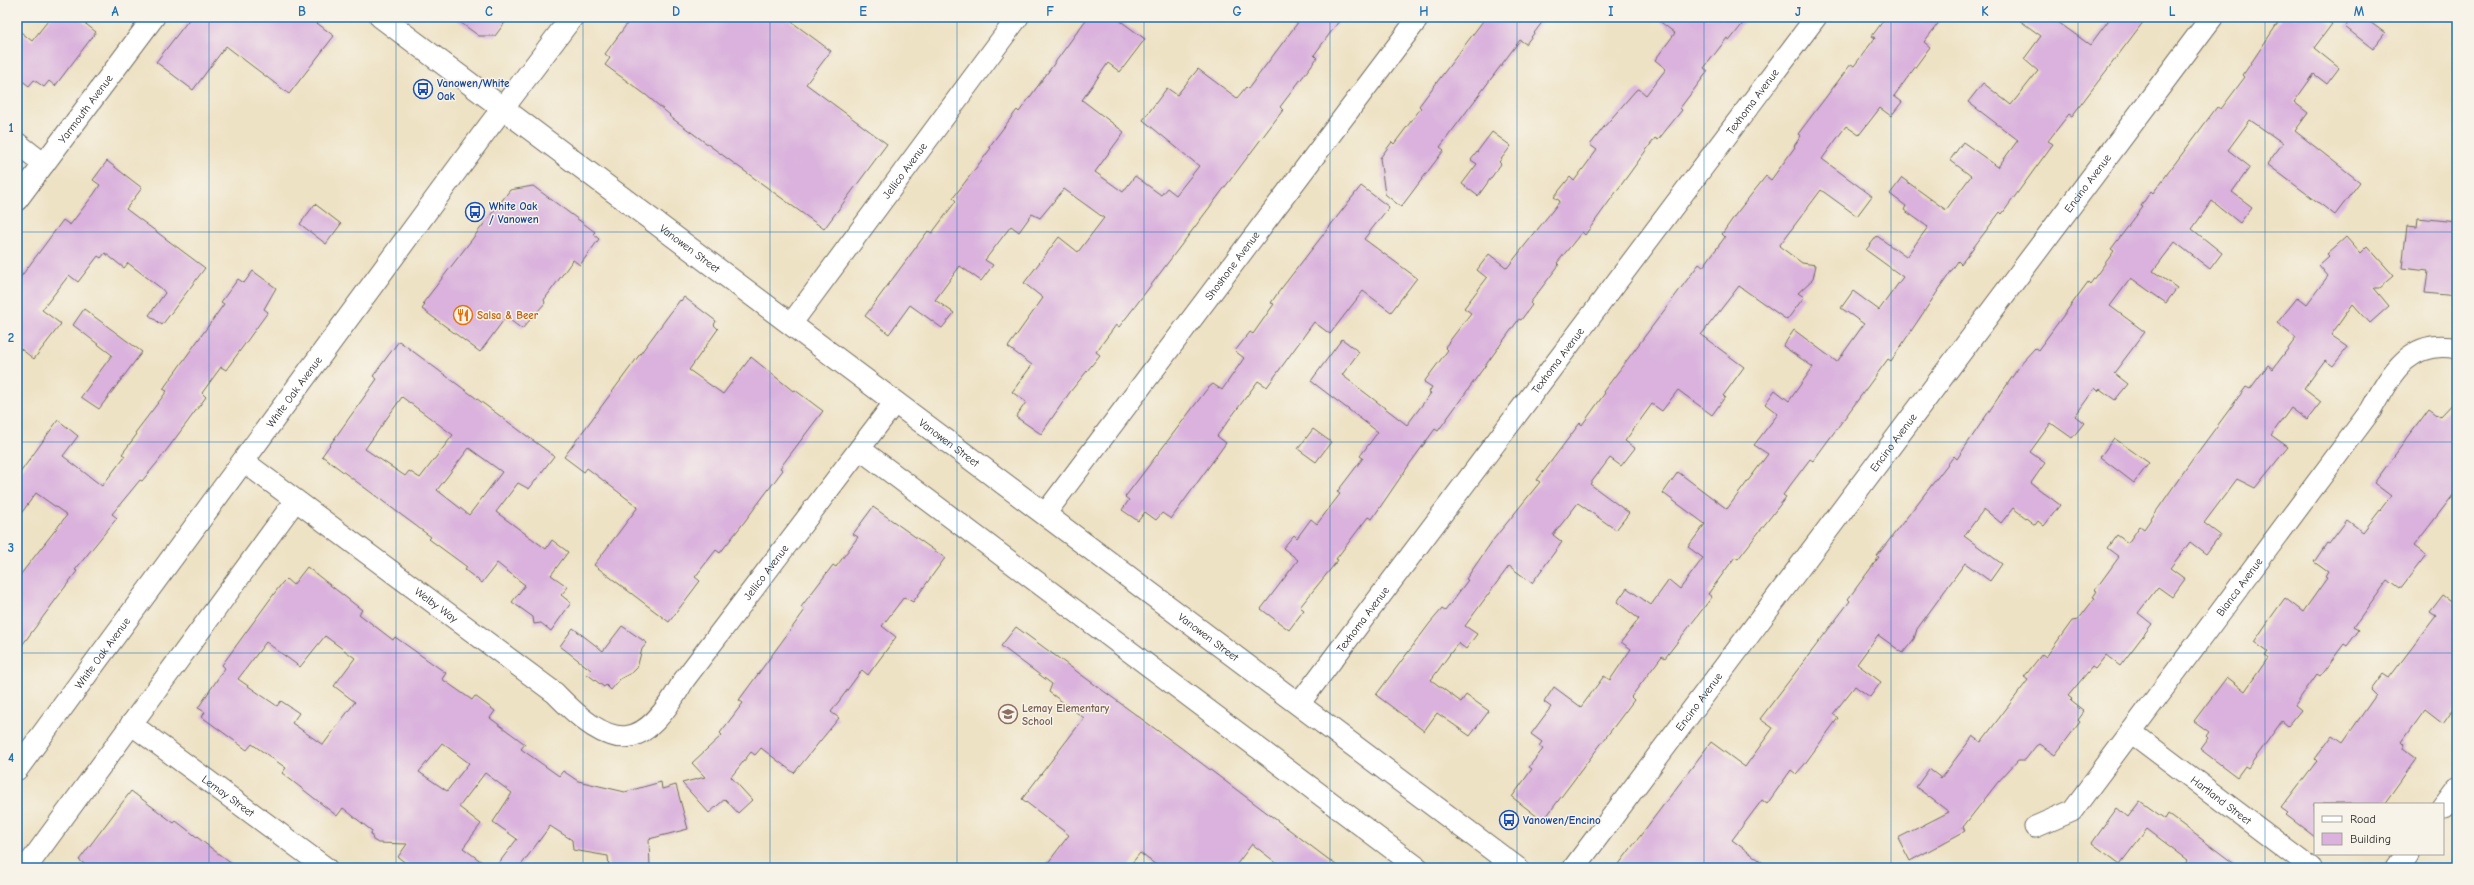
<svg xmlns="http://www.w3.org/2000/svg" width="2474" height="885" font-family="'Comic Neue',sans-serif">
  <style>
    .building { fill: #dab2dd; fill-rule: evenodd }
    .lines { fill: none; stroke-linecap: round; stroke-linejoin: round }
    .street-casing { stroke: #6f6b61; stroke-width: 23 }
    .secondary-casing { stroke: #6f6b61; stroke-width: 24 }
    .primary-casing { stroke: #6f6b61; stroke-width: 24 }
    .street { stroke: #fff; stroke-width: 21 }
    .secondary { stroke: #fff; stroke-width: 22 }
    .primary { stroke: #fff; stroke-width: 22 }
    .grid { fill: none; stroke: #1f6fb2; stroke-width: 1; stroke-opacity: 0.55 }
    .labels { text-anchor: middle; stroke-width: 3; stroke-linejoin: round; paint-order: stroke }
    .transit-label { font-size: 11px; font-weight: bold; fill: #164399; stroke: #f7f3e8; text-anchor: start }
    .street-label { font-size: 11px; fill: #2b2b2b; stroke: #f7f3e8 }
    .food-label { font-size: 11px; font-weight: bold; fill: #c56008; stroke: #f7f3e8; text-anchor: start }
    .education-label { font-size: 11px; font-weight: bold; fill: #785e54; stroke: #f7f3e8; text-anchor: start }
    .neatline { fill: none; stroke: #1f6fb2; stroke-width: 1.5 }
    .grid-label { font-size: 13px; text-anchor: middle; font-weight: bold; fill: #1f6fb2 }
  </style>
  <rect width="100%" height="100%" fill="#f7f3e8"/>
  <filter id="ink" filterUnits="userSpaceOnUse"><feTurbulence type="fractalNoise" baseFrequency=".025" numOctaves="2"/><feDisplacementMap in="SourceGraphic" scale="8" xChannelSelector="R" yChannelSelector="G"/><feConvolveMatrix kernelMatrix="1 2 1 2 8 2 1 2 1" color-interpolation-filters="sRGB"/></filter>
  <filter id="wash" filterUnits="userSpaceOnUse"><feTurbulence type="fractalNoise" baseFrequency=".012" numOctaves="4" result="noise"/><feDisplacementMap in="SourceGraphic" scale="16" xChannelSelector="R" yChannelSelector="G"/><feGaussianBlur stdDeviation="0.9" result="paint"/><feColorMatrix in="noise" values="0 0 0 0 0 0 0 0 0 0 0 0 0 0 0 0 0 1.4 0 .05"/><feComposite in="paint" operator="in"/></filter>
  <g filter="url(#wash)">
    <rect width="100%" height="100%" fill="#eee2c4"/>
    <g id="blocks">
      <path class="building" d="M51,17H77L96,32L55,86L49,81L44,87L34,80L29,86L17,77V29L32,41Z
        M191,17H309L334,36L289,94L226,46L193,90L156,62Z
        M453,17H509L495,36H479Z
        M632,17H785L831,51L806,84L887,144L824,229L669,116L670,115L646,95L605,65L610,58L605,54Z
        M1088,17H1115L1145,39L1120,72L1108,63L1082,100L1124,132L1095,172L1123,192L1135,176L1161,195L1167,188L1176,195L1199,166L1143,120L1167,88L1177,95L1198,69L1237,98L1246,87L1248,89L1302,17H1342L1314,55L1317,58L1280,107L1283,110L1133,309L1119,327L1116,325L1096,352L1100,355L1070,392L1041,434L1016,417L1026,402L1012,392L1032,365L1008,347L1043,298L1024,283L1059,237L1078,252L1104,218L1064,189L1040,218L1032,214L1019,232L1011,226L985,260L993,265L981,281L960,266L935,300L954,313L942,328L910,305L889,334L865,316L928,231L932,233L956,201L953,198L991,148L989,147L1017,110L1019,112Z
        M1486,17H1546L1526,44L1520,40L1440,147L1444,150L1401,207L1385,194L1380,158L1392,142L1394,144L1421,108L1419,106Z
        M1654,17H1748L1730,40L1727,38L1704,68L1708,71L1680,108L1682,110L1658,140L1655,138L1585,235L1582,232L1557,263L1559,265L1530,303L1532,305L1521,320L1519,319L1438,431L1435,429L1411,462L1372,519L1368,517L1336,559L1338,560L1300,607L1304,610L1289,630L1261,609L1298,560L1283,548L1294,535L1297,538L1311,519L1317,524L1340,494L1337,492L1363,458L1360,456L1378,432L1311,381L1342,339L1359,352L1342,375L1407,425L1431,393L1429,392L1432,387L1424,382L1448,350L1445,347L1471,313L1464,308L1487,278L1477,270L1489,254L1507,268L1560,201L1554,197L1570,177L1574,181L1597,150L1590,145L1604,127L1636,90L1639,89L1646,95L1666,69L1655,60L1675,33Z
        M1886,17H1943L1924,42L1930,47L1894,96L1902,102L1891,116L1880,108L1859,135L1846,126L1822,159L1872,196L1857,216L1821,190L1779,246L1802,263L1816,265L1813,279L1798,293L1804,297L1787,320L1739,286L1701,335L1744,367L1723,396L1725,397L1712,415L1678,390L1662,411L1652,404L1625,441L1635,448L1621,466L1610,458L1590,484L1629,513L1616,530L1578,503L1553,535L1562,542L1532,583L1509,566L1465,626L1477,634L1466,649L1458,643L1431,680L1461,702L1466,695L1489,711L1470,736L1437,713L1424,731L1376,695L1430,623L1442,609L1445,611L1468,580L1466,579L1493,540L1540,482L1537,480L1580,423L1582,425L1605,393L1603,392L1699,264L1703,267L1725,237L1722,234L1736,214L1766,176L1771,180L1795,147L1794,146L1801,136L1798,134L1851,64L1854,66L1875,38L1872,36Z
        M2015,17H2051L2090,45L2111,17H2147L2072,116L2069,114L2048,141L2053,144L2002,214L2000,212L1961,264L1958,261L1891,361L1888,359L1813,461L1810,459L1783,495L1786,497L1738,559L1735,557L1708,594L1712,597L1665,658L1662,656L1631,697L1634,700L1543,821L1512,797L1532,769L1529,767L1543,749L1539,746L1542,742L1531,734L1551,707L1544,702L1554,687L1581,707L1604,676L1610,680L1631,649L1621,642L1639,619L1617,602L1627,588L1651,605L1669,580L1680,589L1703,558L1688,547L1705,524L1663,493L1678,472L1727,509L1768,454L1754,445L1778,414L1765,404L1775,390L1789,401L1813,367L1783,346L1794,330L1837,362L1864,324L1841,308L1853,291L1879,310L1903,277L1866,250L1877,236L1906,257L1928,227L1904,210L1906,206L1890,194L1902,178L1946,210L1971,176L1950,160L1963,142L1998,167L2018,140L1968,102L1983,83L2011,105L2038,71L2024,59L2041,36Z
        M2282,17H2322L2332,24L2314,48L2339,68L2327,84L2314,74L2294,102L2308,113L2295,131L2360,182L2335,215L2267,164L2283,143L2250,120L2228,150L2250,167L2232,192L2252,207L2240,223L2212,201L2192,229L2222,253L2210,269L2175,242L2153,271L2177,288L2166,303L2131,278L2110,306L2145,332L2114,373L2128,384L2115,400L2100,389L2098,391L2095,388L2075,416L2084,423L2072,438L2051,423L2030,452L2045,463L2031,483L2060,505L2044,526L2038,521L2035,525L2013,508L2001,523L1984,509L1964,536L2002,564L1990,581L1965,563L1917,629L1914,639L1903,653L1878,635L1857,664L1881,682L1870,697L1855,686L1833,714L1838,718L1804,765L1796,774L1791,770L1767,804L1762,800L1732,840L1770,868H1616L1711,742L1745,767L1773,728L1760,719L1850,601L1848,599L1879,557L1877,556L1954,456L1957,459L2023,361L2035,348L2038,350L2088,282L2090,284L2114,251L2111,249L2143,207L2141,206L2151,191L2153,193L2217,107L2221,109L2245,77L2243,75Z
        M2353,17H2363L2385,33L2373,49L2345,27Z
        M1492,132L1511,146L1499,162L1501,164L1478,196L1462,184L1477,164L1471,160Z
        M107,161L142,188L126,209L205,268L162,325L149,315L165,293L162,289L128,263L124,268L105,253L101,258L98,256L78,282L69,275L42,310L61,324L34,359L17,346V282L63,220L70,225L94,194L100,185L93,180Z
        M533,186L595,232L593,234L599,239L580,265L573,260L544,300L545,303L522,329L506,317L480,352L422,309L425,305L423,303L510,190Z
        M1361,186L1389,207L1364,239L1417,278L1391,312L1363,291L1330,334L1314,322L1267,387L1258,381L1217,436L1226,443L1171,519L1162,513L1156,520L1145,512L1138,521L1122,510L1129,500L1125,497L1207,389L1213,384L1222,390L1244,358L1235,351L1250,332L1253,334L1274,304L1271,303L1277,294Z
        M315,204L341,224L326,244L300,224Z
        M2418,218L2457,222V296L2425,293L2428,271L2402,268L2407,226L2417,227Z
        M2346,237L2360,253L2367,246L2394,276L2380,288H2374L2389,306L2370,323L2353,304L2331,335L2348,347L2333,366L2325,360L2304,389L2321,402L2307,420L2291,408L2271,435L2288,447L2255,488L2237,479L2204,523L2220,535L2206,554L2190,542L2170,568L2185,579L2172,597L2158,587L2138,613L2152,624L2120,666L2106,655L2095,669L2092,667L2068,696L2072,699L2070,701L2084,712L2078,720L2080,722L2055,755L2039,744L2036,746L2025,760H2018L1998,782L1963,827L1965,831L1910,861L1898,838L1949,812L1916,787L1929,769L1941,778L1973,736L1981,742L2028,680L2024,677L2042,654L2046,657L2072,621L2078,620L2095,598L2093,597L2097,591L2095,590L2119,557L2107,548L2117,535L2128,543L2140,526L2144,529L2192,460L2246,387L2250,389L2268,365L2273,369L2296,338L2277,323L2298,297L2307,304L2328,276L2319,265L2329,256L2327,254Z
        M253,271L276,288L264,309L268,312L226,370L221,367L202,393L206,397L157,463L142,481L140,480L112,514L117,518L75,570L77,571L17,652V579L67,515L36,493L17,519V477L58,420L78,436L63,456L102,486L125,456L122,454L137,434L135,433L167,391L163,389L224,304L221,302L238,279L244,283Z
        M684,297L716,321L714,325L718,329L689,370L723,394L751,357L793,391L795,390L823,411L780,468L783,470L745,521L720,553L716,550L695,577L700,581L669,622L594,565L638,507L587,468L584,472L564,457L680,300L681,301Z
        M84,309L142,352L99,409L81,397L112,355L73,325Z
        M399,341L554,456L529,489L518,483L496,512L546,549L552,540L568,552L551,575L568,587L561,595L571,603L551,631L541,623L534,624L533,617L512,602L525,585L497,563L482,583L465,570L467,567L429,539L431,537L322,456L377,379L373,376ZM402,397L453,435L420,478L409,471L405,476L365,449ZM469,448L502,472L469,515L437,490Z
        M2457,399V490L2414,546L2426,555L2400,589L2388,580L2354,627L2359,630L2347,646L2344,644L2320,676L2317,674L2295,705L2301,710L2288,726L2282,721L2248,768L2245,766L2237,777L2200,749L2208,738L2206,736L2209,732L2194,721L2227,677L2245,691L2268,658L2265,656L2268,652L2254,642L2274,613L2285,598L2303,612L2327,578L2325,577L2328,572L2314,562L2327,543L2329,544L2347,520L2363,532L2391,496L2374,483L2429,409L2440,417Z
        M1313,429L1331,442L1316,462L1298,449Z
        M2114,438L2149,463L2134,483L2100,457Z
        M873,507L945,558L913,602L904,597L882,626L896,637L868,675L862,670L831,712L839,718L794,773L761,748L755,755L751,752L731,777L752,800L738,813L725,799L709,813L682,783L705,777L692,763L722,735L720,733L743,703L739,700L805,610L801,607L833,565L836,567L858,537L853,534Z
        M307,567L362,610L359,614L393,640L395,637L446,673L442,679L472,700L475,696L495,711L490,718L525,744L521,749L559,776L563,771L578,781L625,792L661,782L662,789L676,785L688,829L649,839L650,868H609L608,856L573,850L572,840L550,826L519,868H495L517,839L493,822L512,793L485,773L459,807L481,824L463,848L490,868H412L398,857L407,844L378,843L373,840L371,833L372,831L343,808L337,816L282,773L286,768L252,744L247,750L202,717L205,712L198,708L225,668L222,665L282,583L286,579L293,585ZM325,636L355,658L334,686L355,702L323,745L292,723L299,713L281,701L277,706L238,679L266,642L300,667ZM442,743L469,763L447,791L419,772Z
        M2443,595L2457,605V704L2443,724L2425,710L2402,742L2405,745L2403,749L2416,759L2384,804H2315V837L2286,815L2288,813L2281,808L2317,761L2315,759L2333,735L2343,742L2376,695L2371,690L2383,674L2389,678L2436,616L2430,612Z
        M622,626L647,643L642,649L637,668L633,672L620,679L611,690L606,685L604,687L587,674L591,670L560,646L573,628L603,651Z
        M1016,627L1180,747L1340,868H1283L1252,844L1234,868H1160L1140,853L1128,868H1044L1069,835L1022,799L1084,718L1049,692L1052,684L1001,646Z
        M131,791L174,823L176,821L237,868H90L79,860Z
        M2140,801L2165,819L2168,814L2240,868H2182L2188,860L2147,829L2120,864L2092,843L2117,808L2128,817Z"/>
    </g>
  </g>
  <g filter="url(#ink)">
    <use href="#blocks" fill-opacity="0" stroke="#6f6b61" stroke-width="1"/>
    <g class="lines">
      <defs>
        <g id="street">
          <path d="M17,143L44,164"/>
          <path id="s1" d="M17,200L154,17"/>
          <path id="s2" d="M791,324L1018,17"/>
          <path d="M860,449L1418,868"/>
          <path id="s3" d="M243,461L555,693C613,753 642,754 684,680L895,402"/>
          <path id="s4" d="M1045,514L1419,17"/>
          <path id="s5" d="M1299,704L1816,17"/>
          <path id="s6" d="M131,724L326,868"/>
          <path id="s7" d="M2131,732L2311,868"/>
          <path d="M2443,807L2457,788"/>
          <path id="s8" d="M2035,827L2072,811L2371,410C2391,374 2409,338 2457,348"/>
          <path d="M26,868L295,501"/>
          <path d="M2397,868L2408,854"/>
        </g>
        <g id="secondary">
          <path id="s9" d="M381,17L1517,868"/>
          <path id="s10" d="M1574,868L2212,17"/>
        </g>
        <g id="primary">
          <path id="s11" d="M17,769L481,137L572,17"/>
        </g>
      </defs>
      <use href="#street" class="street-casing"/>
      <use href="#secondary" class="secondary-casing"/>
      <use href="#primary" class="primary-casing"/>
      <use href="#street" class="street"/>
      <use href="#secondary" class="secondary"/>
      <use href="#primary" class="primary"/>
    </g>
  </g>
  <path class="grid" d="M209,17V868M396,17V868M583,17V868M770,17V868M957,17V868M1144,17V868M1330,17V868M1517,17V868M1704,17V868M1891,17V868M2078,17V868M2265,17V868M17,232H2457M17,442H2457M17,653H2457"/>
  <defs>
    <symbol id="bus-ring" viewBox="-11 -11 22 22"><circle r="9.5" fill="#f7f3e8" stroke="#1a4fb4" stroke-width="1.5"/><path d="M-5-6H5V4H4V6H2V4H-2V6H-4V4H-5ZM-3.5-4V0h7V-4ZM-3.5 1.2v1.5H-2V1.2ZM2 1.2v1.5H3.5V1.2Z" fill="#1a4fb4"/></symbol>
    <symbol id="restaurant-ring" viewBox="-11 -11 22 22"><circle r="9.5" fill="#f7f3e8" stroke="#e8710a" stroke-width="1.5"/><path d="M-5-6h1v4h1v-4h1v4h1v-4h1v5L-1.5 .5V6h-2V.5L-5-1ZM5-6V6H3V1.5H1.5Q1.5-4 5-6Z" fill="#e8710a"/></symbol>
    <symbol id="school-ring" viewBox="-11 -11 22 22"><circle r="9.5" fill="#f7f3e8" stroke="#8d6e63" stroke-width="1.5"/><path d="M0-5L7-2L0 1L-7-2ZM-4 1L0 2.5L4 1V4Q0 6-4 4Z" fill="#8d6e63"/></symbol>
  </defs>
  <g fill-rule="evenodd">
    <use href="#bus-ring" x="412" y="78" width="22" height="22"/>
    <use href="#bus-ring" x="464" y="201" width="22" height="22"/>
    <use href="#restaurant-ring" x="452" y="304" width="22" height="22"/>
    <use href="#school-ring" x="997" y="703" width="22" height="22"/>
    <use href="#bus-ring" x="1498" y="809" width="22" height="22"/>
  </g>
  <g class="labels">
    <g class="transit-label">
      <text x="437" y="87">Vanowen/White<tspan x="437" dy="13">Oak</tspan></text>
      <text x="489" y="210">White Oak<tspan x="489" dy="13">/ Vanowen</tspan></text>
      <text x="1523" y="824">Vanowen/Encino</text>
    </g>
    <g class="street-label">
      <text dy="4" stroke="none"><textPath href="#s5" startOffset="754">Texhoma Avenue</textPath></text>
      <text dy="4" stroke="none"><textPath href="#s1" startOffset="114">Yarmouth Avenue</textPath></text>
      <text dy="4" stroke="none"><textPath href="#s2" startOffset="191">Jellico Avenue</textPath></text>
      <text dy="4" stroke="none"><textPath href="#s10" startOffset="856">Encino Avenue</textPath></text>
      <text dy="4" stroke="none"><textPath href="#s9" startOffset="386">Vanowen Street</textPath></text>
      <text dy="4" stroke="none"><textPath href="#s4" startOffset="311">Shoshone Avenue</textPath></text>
      <text dy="4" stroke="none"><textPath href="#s5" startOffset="430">Texhoma Avenue</textPath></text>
      <text dy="4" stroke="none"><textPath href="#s11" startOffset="468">White Oak Avenue</textPath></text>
      <text dy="4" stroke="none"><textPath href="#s9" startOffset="710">Vanowen Street</textPath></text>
      <text dy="4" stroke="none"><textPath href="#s10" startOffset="532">Encino Avenue</textPath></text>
      <text dy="4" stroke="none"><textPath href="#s3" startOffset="694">Jellico Avenue</textPath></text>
      <text dy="4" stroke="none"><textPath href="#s8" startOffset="320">Bianca Avenue</textPath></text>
      <text dy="4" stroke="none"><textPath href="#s3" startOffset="241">Welby Way</textPath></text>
      <text dy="4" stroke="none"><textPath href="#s5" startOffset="106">Texhoma Avenue</textPath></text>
      <text dy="4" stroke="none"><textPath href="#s9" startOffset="1034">Vanowen Street</textPath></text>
      <text dy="4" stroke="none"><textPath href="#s11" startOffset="144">White Oak Avenue</textPath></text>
      <text dy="4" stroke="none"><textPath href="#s10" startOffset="208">Encino Avenue</textPath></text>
      <text dy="4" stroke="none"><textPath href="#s6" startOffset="121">Lemay Street</textPath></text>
      <text dy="4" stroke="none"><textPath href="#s7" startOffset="113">Hartland Street</textPath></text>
    </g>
    <g class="food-label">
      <text x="477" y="319">Salsa &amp; Beer</text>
    </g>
    <g class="education-label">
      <text x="1022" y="712">Lemay Elementary<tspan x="1022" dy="13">School</tspan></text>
    </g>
  </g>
  <rect width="2474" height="885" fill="none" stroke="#f7f3e8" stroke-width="44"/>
  <rect x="2314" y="803" width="130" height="52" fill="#f7f3e8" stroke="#a5a39c"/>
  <rect x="2322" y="816" width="20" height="6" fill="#ffffff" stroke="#a5a39c"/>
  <text x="2350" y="823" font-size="12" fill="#2b2b2b">Road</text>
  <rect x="2322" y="833" width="20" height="12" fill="#dab2dd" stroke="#a5a39c"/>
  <text x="2350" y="843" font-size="12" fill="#2b2b2b">Building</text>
  <rect x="22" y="22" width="2430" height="841" class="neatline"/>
  <g class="grid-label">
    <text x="115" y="16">A</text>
    <text x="302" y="16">B</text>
    <text x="489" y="16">C</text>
    <text x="676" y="16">D</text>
    <text x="863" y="16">E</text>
    <text x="1050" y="16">F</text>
    <text x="1237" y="16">G</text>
    <text x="1424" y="16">H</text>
    <text x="1611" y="16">I</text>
    <text x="1798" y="16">J</text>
    <text x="1985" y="16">K</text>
    <text x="2172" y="16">L</text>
    <text x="2359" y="16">M</text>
    <text x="11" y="132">1</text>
    <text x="11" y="342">2</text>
    <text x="11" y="552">3</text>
    <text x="11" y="762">4</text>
  </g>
</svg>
